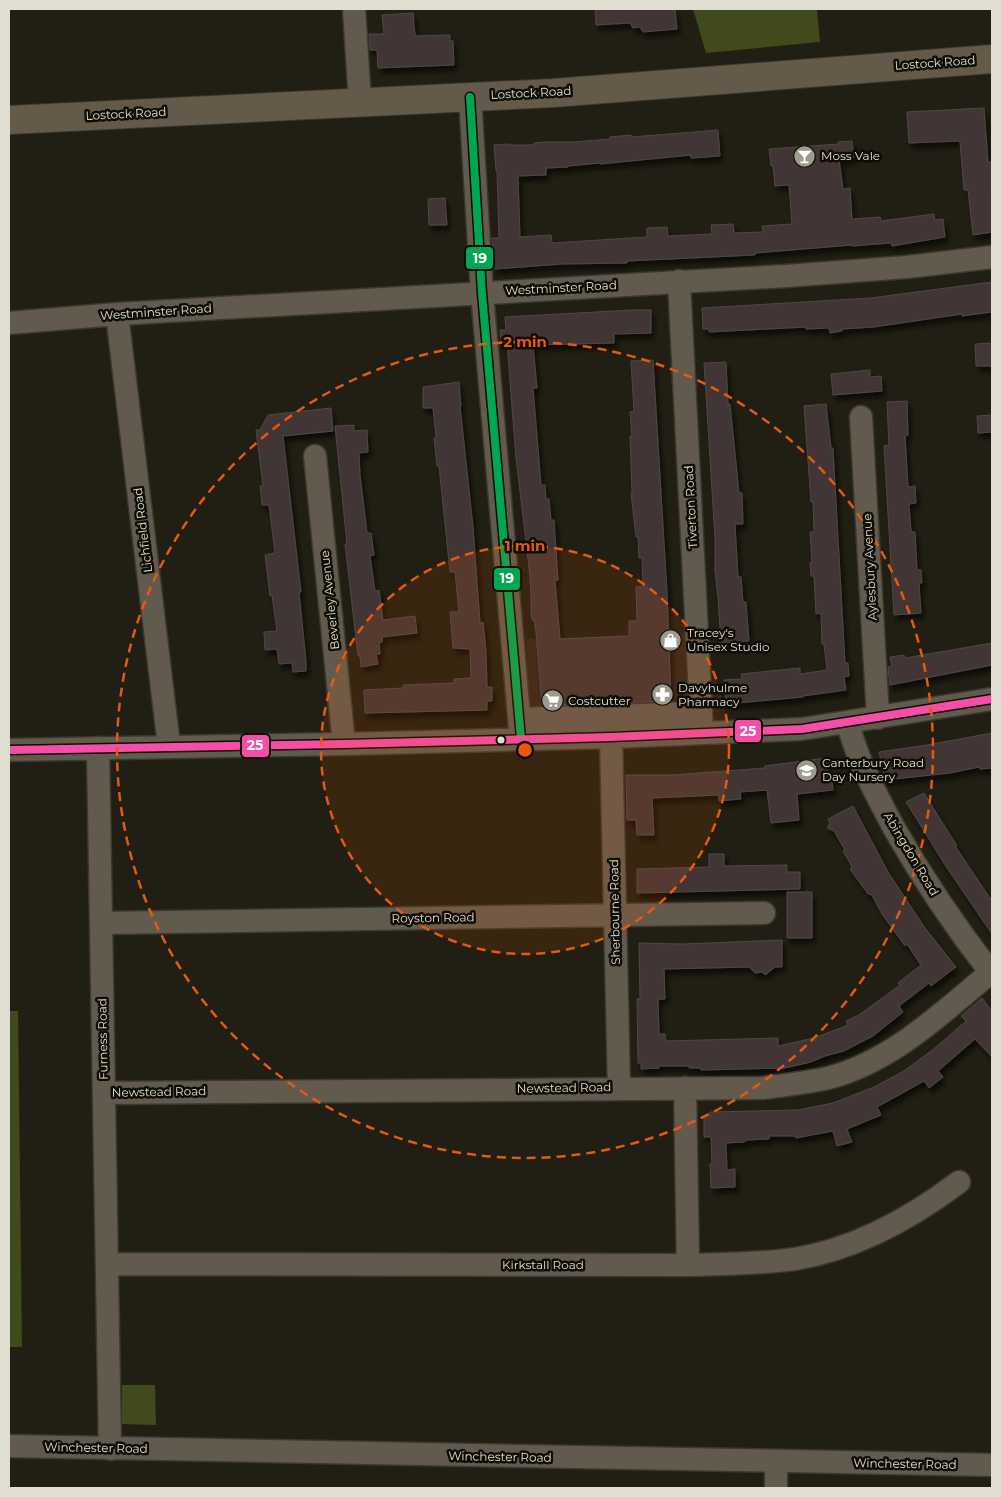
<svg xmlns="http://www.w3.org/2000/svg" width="1001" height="1497" font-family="Montserrat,sans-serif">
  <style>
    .commercial { fill: #32261a }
    .green { fill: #414a1a }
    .building { fill: #423635; stroke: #4e4844; filter: url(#shadow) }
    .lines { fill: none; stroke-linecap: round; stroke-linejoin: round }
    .minor-casing { stroke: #3b392e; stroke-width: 25 }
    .major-casing { stroke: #3b392e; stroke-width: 30 }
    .minor { stroke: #635a4e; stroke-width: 22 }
    .major { stroke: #635a4a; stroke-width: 28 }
    .bus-1-casing { stroke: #0e0c04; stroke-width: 11 }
    .bus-2-casing { stroke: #0e0c04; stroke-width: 11 }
    .bus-1 { stroke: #00a651; stroke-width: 8 }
    .bus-2 { stroke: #f54da8; stroke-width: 8 }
    .ring { fill: none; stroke: #e8590c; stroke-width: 2.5; stroke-dasharray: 9 6 }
    .bus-dot { fill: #e0ded0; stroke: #0e0c04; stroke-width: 2 }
    .labels { text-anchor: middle; stroke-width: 5; stroke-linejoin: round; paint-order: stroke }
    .street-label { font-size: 12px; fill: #e0ded0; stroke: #0e0c04 }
    .poi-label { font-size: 12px; fill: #e0ded0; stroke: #0e0c04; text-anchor: start }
    .centre { fill: #e8590c; stroke: #0e0c04; stroke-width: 2.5 }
    .ring-label { font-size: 15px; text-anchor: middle; font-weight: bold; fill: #e8590c; stroke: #0e0c04; stroke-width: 5; stroke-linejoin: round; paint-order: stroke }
    .line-badge { stroke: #0e0c04; stroke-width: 2 }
    .badge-label { font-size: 14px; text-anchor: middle; font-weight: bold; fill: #fff }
  </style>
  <defs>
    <filter id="shadow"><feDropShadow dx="3" dy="5.5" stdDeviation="2.5" flood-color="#0009"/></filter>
  </defs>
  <rect width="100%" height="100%" fill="#211f13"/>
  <path class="commercial" d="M692,633L695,702L531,714L529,707L526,639Z"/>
  <path class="green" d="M693,9H817L820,42L706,53Z
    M9,1011H18L22,1347H9Z
    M122,1385H155L156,1425L122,1424Z"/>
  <path class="building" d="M595,9H675L677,29L643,32L640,27L633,28L630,23L596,25Z
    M413,13L415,36L450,35V41H453L454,65L378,68L377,50H370L369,34H384L382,15Z
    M984,108L988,162H991L992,232L973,235L968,190H964L960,141L909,143L907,112Z
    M718,130L720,156L691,158V155L600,164V163L568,166V167L546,168V175L518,176L520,237L551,235L552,243L647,237V228L667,227L668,236L712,234L711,225L733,224L734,233L763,232L762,226L792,224L789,185L775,186L773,166H771L769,149L839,144L838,142L852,141L854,158L839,160L843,189L850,188L852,219L880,217L881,221L934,214L935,220L943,219L945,237L892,246L891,243L852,246V245L755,253V255L627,261V263L562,264L495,269L492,238H499L497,171H496L494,145L509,144V145H534V143L544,142H573L610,139V137L631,135V137Z
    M445,198L447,225H429L428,199Z
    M992,282V312L984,313L962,316V314L874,327L842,329V331L830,333L829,328L806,329V327L709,332V329H703L702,308L871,298Z
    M632,310H651V333L614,334V343L533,345L537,388H533L541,485H545L546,499H549L551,520H554L558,580H555L560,639L629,636V621H637L636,587L643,586L642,558H639L638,537H636L631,493H632L630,436H632L630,412L634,411L631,361L653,360L667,592L671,701L542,705L536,632L534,620H532L531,611V595L529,567L516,458L507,343H501L500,330H506L505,317Z
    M992,343V366H976L975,344Z
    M726,362L728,404H730L739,493H742L743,524H735L738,577H741L743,602H746L749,641L721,643L718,598L715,571V538L704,363Z
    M870,370V377L881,376L882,391L833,395L831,374Z
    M459,382L461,406H460L473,527L480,623L483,622L486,651L487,687H492V701H487V710L365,713L364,690L403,688V685L454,683V679L471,678L470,649L453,648L450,612H459L455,572H450L439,466H437L434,438L436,437L433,408H423V387Z
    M907,401L908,435L905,436L908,487L915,486L916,503L909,504L911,532H915L917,570H921L922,583H919L921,613L894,615L884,446L889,445L887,402Z
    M826,404L831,448H833L834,466L845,663H848L849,676L844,677L846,690L803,696V697L726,704L724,680L742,679L741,674L800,668V674L827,670L824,644H822L821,613L816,614L814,576H811L810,562H812L810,532H814L813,502H811L804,406Z
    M331,408L333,431L283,436L301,592H299L306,661V671L293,672L292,663L279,664L277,649L265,650L264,632L277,631L272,595L270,596L265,555L275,553L269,505H262L260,486H263L256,430H260L268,415Z
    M992,415V432L978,433L977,416Z
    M354,425V431L367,430L368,452L359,453L360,475L367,533H371L374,555L370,556L375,591L379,590L383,620L415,616L417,633L382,637V642L379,643L380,654H376L378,664L361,667L360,656H358L345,544H347L335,426Z
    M992,643V665L890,685L888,667L892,666L890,657L904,655L905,658Z
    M992,733V768L980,769L979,767L950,773L885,780L879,752L927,745Z
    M826,758L828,773L831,772L833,790L797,794L799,820L771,823L767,790L740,792L741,799L719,801V795L652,798L654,835H637L636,820H627L626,775H673L765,768V766Z
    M924,793L957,846H955L992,901V934L947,868L906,802Z
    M853,806L888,872L925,928L956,967L931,986L929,983L899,1006L903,1012L873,1036L844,1051L825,1056L811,1062L785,1068L701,1070V1068H689V1066H659V1068L641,1069V1063H638L637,999H640L639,943L682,944L782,940V967H775L765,975L763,972L755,973L749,967L664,969L665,999H658L659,1034H665L666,1041L778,1038V1046L814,1038L848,1025L846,1021L859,1015L900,985L898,983L921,965L907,944L905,946L882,914L872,895L868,894L850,869L852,867L843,851L845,850L834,831L827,828L830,823L828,819Z
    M709,854H724V866L787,865V872H800V889L637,893V869L709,867Z
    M787,892H812V938H787Z
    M982,998L992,1011V1057L975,1039L938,1071L943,1077L929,1088L924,1081L877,1107L881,1115L847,1129L852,1142L837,1146L833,1131L796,1138L795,1136H769V1139L747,1140L744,1142L726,1143L727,1170L735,1169V1187L711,1188L710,1164H712L711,1137H704V1117H710V1112L798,1110L833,1103L874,1087L904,1071L935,1048L966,1021L961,1016Z"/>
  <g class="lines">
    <defs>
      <path id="minor" d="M354,9L360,102
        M470,97L482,293L521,739
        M679,281L702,733
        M117,314L169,746
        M9,323L117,314L786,276L907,267L992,257
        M861,417L878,718
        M315,456L344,744
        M520,719L701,713
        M848,723C857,760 876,794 894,828C923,879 956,928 992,974
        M611,737L619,1088
        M98,748L110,1449
        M9,750L344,744L611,737L802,729L992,699
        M101,923L764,913
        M685,1088L688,1265
        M104,1093L763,1088C785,1085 806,1083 828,1078C891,1062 942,1013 991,972
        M108,1264L688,1265C724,1264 760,1264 795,1259C856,1249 910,1219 959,1182
        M9,1446L992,1465
        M776,1488V1462"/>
      <path id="major" d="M9,120L553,93L992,59"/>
    </defs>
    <use href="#minor" class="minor-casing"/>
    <use href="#major" class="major-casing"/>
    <use href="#minor" class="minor"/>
    <use href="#major" class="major"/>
    <defs>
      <path id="bus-1" d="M470,97L482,293L521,739"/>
      <path id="bus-2" d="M9,750L344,744L611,737L802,729L992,699"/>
    </defs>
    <use href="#bus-1" class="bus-1-casing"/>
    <use href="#bus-2" class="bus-2-casing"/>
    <use href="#bus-1" class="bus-1"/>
    <use href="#bus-2" class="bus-2"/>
  </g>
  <circle cx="525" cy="750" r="204" fill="#e8590c" fill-opacity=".12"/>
  <g class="ring">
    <circle cx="525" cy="750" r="204"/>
    <circle cx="525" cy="750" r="408"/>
  </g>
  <defs>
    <symbol id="bar-disc" viewBox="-11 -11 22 22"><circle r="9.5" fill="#9d9b8e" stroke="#0e0c04"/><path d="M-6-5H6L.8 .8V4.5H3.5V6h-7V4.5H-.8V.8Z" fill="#fff"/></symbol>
    <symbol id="shop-disc" viewBox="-11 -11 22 22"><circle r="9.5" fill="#9d9b8e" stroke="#0e0c04"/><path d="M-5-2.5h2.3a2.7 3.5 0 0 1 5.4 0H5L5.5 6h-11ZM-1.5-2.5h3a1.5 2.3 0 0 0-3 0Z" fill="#fff"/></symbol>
    <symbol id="pharmacy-disc" viewBox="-11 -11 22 22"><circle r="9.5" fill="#9d9b8e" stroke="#0e0c04"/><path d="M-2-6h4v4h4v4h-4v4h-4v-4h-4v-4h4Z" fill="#fff"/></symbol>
    <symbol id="supermarket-disc" viewBox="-11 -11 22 22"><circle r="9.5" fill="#9d9b8e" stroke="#0e0c04"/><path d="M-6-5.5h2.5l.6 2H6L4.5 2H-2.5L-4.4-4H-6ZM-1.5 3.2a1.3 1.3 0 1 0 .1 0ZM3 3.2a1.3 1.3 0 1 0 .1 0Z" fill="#fff"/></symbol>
    <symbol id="school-disc" viewBox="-11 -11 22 22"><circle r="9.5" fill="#9d9b8e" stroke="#0e0c04"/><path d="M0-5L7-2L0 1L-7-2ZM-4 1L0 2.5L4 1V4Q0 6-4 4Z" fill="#fff"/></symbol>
  </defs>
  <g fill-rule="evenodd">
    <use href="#bar-disc" x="792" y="144" width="25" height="25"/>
    <use href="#shop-disc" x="658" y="628" width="25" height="25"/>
    <use href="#pharmacy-disc" x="650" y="682" width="25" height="25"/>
    <use href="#supermarket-disc" x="540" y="688" width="25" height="25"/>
    <use href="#school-disc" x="794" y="758" width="25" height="25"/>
  </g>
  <circle class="bus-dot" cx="501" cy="740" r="4.5"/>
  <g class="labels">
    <g class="street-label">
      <text transform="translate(935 63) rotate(-4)" y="4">Lostock Road</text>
      <text transform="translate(531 93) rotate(-3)" y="4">Lostock Road</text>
      <text transform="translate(126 114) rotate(-3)" y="4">Lostock Road</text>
      <text transform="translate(561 288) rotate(-3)" y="4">Westminster Road</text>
      <text transform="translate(156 312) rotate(-4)" y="4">Westminster Road</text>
      <text transform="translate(691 507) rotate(-93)" y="4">Tiverton Road</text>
      <text transform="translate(143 530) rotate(-97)" y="4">Lichfield Road</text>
      <text transform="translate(870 567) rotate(-93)" y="4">Aylesbury Avenue</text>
      <text transform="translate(330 600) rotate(-96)" y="4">Beverley Avenue</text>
      <text transform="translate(911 854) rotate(59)" y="4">Abingdon Road</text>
      <text transform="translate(615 912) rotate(-91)" y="4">Sherbourne Road</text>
      <text transform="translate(433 918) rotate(-1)" y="4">Royston Road</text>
      <text transform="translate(103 1039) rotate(-91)" y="4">Furness Road</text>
      <text transform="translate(564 1088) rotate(-1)" y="4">Newstead Road</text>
      <text transform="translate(159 1092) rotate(-1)" y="4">Newstead Road</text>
      <text x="543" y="1269">Kirkstall Road</text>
      <text transform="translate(96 1448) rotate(1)" y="4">Winchester Road</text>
      <text transform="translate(500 1457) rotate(1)" y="4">Winchester Road</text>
      <text transform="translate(905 1464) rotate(1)" y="4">Winchester Road</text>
    </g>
    <g class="poi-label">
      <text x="821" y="160">Moss Vale</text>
      <text x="687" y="637">Tracey's<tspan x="687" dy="14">Unisex Studio</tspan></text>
      <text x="678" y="692">Davyhulme<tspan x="678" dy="14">Pharmacy</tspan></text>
      <text x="568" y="705">Costcutter</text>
      <text x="822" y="767">Canterbury Road<tspan x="822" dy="14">Day Nursery</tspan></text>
    </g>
  </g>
  <circle cx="525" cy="750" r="8" class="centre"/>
  <g class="ring-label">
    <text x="525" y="347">2 min</text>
    <text x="525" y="551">1 min</text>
  </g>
  <g class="line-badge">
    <rect x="465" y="246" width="29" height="24" rx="5" fill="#00a651"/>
    <rect x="493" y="567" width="28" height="24" rx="5" fill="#00a651"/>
    <rect x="734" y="719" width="28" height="24" rx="5" fill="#f54da8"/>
    <rect x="241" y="734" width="29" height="24" rx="5" fill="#f54da8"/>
  </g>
  <g class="badge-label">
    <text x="480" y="263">19</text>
    <text x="507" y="583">19</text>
    <text x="748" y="736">25</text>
    <text x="255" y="750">25</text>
  </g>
  <rect width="1001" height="1497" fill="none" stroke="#e0ded0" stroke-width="20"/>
</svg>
